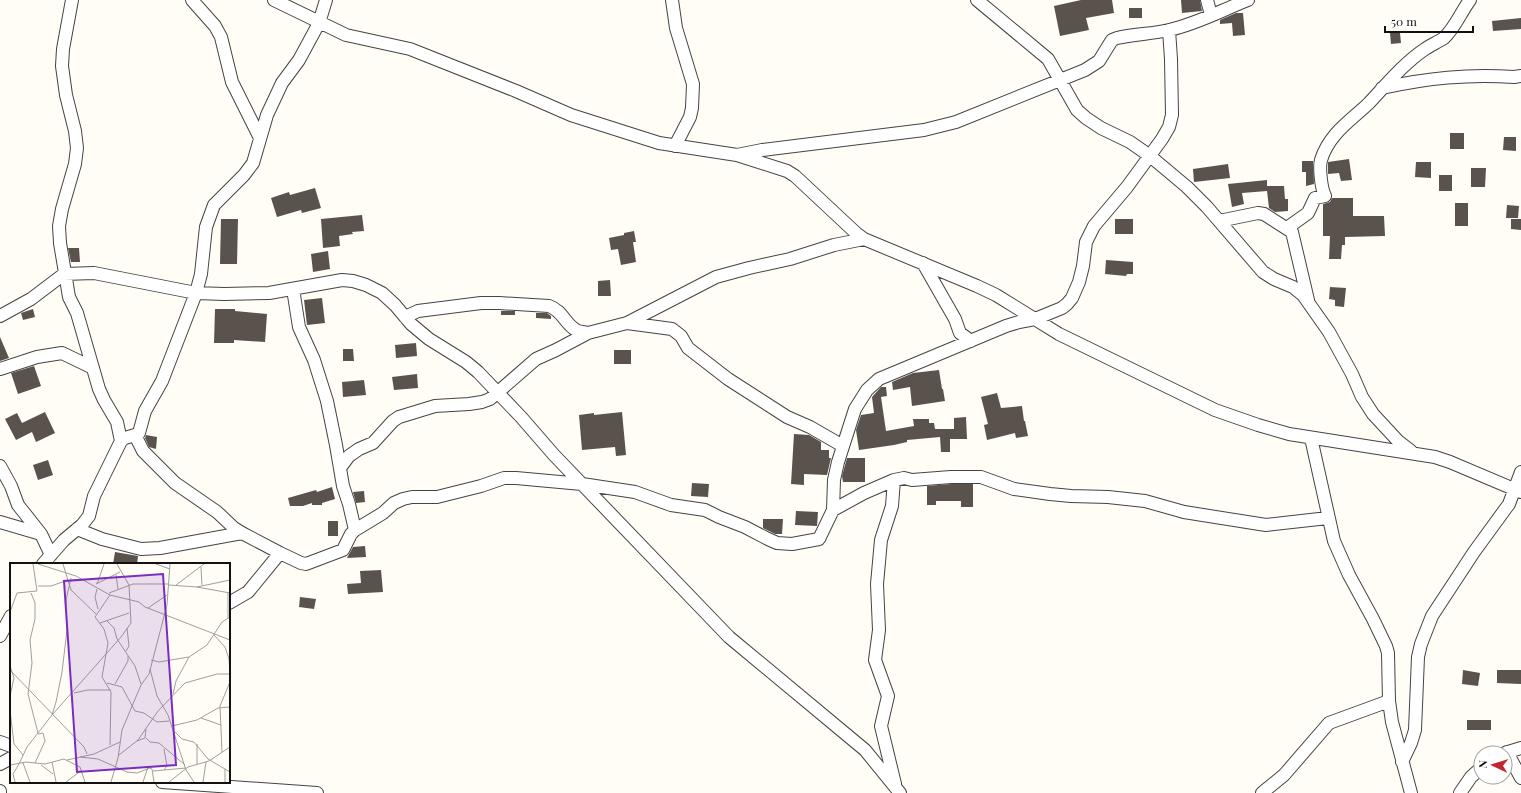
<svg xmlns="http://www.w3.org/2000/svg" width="1521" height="793" font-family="'Playfair Display',serif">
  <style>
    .building { fill: #5a524d }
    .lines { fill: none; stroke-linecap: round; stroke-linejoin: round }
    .minor-casing { stroke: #444; stroke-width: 14 }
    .minor { stroke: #fff; stroke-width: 12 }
    .inset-road { fill: none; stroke: #a09f9a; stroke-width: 1 }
    .view { fill: #7b2cbf; fill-opacity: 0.15; stroke: #7b2cbf; stroke-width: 2 }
    .inset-edge { fill: none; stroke: #111; stroke-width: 2 }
  </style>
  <rect width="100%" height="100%" fill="#fffdf5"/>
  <path class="building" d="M1081,0H1112L1114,13L1086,18L1089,30L1060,36L1054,6Z
    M1181,0H1200L1202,11L1182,13Z
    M1129,8H1142V18H1129Z
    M1236,13H1243L1245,35L1233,36L1232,23L1220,24V20Z
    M1521,18V29L1493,31L1492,21Z
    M1390,33H1400L1401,43L1391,44Z
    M1450,133H1464V149H1450Z
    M1504,137H1516V151L1503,150Z
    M1349,159L1352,180L1341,181L1339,173L1328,174V162Z
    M1302,161H1313L1314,184L1306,186V172H1302Z
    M1416,162H1431V178L1415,177Z
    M1228,164L1230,178L1194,182L1193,169Z
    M1471,168H1486L1485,187H1471Z
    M1439,175H1452V191H1439Z
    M1267,180V186H1284L1285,199H1288V211L1275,212L1269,208L1267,191L1242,193L1244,204L1232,207L1228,184Z
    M315,188L321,208L302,213L301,210L277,217L271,198L289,192L290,195Z
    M1332,198H1353V216H1384L1385,236L1345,237V245H1342L1341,259H1329L1330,236H1323V204L1330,202Z
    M1455,203H1468V226H1455Z
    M1507,205L1519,206L1518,218H1506Z
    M362,215L364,231L352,232L353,234L339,236L340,246L323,248L321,219Z
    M221,219H238L237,264H220Z
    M1115,219H1133V234H1115Z
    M1511,219H1521V230L1511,229Z
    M634,231L636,242H633L636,262L621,265L618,249L611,250L609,238L624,235V233Z
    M68,248H79L80,262H71Z
    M328,251L330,269L313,272L311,254Z
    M1106,260L1133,262V274H1127L1126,276L1105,274Z
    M610,280L611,296H598V281Z
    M1330,287L1346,288L1344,307L1335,306V300L1329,299Z
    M322,298L325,323L307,325L304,300Z
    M33,309L35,317L23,320L21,313Z
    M215,309H235V311L267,314L265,342L234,340V343H214Z
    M501,311H515V315H501Z
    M536,313H547L551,316V319L536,318Z
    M0,337L9,358L0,361Z
    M416,343L417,356L396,358L395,345Z
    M343,349H353L354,361H343Z
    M614,350H631V364H614Z
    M34,366L41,386L18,394L11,373Z
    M939,370L942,389H943L945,401L912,406L910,387L893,390L892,382L913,373Z
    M417,374L418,388L394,390L392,377Z
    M364,380L366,395L343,397L342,382Z
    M881,387H886L887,396L881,397L886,431L914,426L913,419H929V423H934L935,429H954V418L966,417L967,439H950V452H941L940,437L907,440V442L894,445L859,450L856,430L861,415L874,413L872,397Z
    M997,393L1001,408L1022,406L1024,421H1025L1028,436L1016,438L1015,433L987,440L984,425L988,424L981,397Z
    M45,412L55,433L36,442L32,432L16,440L5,419L17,413L22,423Z
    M622,412L626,455L616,456L615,447L582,450L579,415L594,413V415Z
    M794,434L809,435L821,442V450H829V458H831L827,475L804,474V485L791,484Z
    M146,435L157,437L156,449L149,447L145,438Z
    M847,458H865V482H843L842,476Z
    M48,460L53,475L38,480L33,465Z
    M692,483L709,484L708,497L691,496Z
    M951,484H973V507H961V501H936V505H927V486Z
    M332,487L335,499L322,503V505H312V503L303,506H290L288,498L316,490L317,492Z
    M364,491L365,502L356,503L353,492Z
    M796,511L818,512L817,526L795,525Z
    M763,519H783L782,534H775L763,528Z
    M328,521H338V536H328Z
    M365,546L366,557L347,558L353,547Z
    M115,552L138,556L137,564H113Z
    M381,570L383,592L348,594L347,584L361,583L360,571Z
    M300,597L316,599L314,609L299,607Z
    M1463,670L1480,673L1478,686L1462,684Z
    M1497,670H1521V684L1497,683Z
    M1467,720H1491V730H1467Z"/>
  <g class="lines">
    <defs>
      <path id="minor" d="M72,0L63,49L62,66L66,95L75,131L77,148L75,164L62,209L59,226L60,243L69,297L77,313L99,389L104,400L117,422L121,441
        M192,0L215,26L221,37L232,82L260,138
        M274,0L346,35L410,49L516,91L571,115L659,143L737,155L787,171L795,176L856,233L864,239L977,286L996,295L1059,334L1215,410L1258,425L1289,434L1435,457L1450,462L1521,492
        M672,0L676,28L693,84L692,108L690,117L675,146
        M977,0L1048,59L1077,110L1086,118L1101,128L1130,142L1150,156L1187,187L1207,207L1263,272L1274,279L1293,287L1303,295L1329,332L1352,374L1362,397L1373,414L1398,441L1411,451
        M1207,0L1211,15
        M1382,88C1428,78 1467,74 1514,77L1521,76
        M737,155L762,150L924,130L956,122L1085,70L1099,61L1112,40L1117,38C1134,34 1152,34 1169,30C1197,24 1222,10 1248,0
        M1219,221L1258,213L1264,214L1292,232L1308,300
        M1287,228L1308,213L1315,198L1325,196C1321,188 1319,167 1321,160C1329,134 1350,121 1368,104C1386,85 1403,64 1425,49C1431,45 1438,42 1444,38C1455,28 1461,12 1470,0
        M923,263L955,319L960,333L971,341
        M293,289L299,327L314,360L327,401L336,445L343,486L349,504L355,530
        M0,316L31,299L64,274L94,273L196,293L224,294L269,293L342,280L353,281L366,285L382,293L395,305L411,324L429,339L466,362L478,372L521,417L554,455L729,637L865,750L900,793
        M405,317L418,311L481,303H499L549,306C563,311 565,324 576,330C579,332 584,332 588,333
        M627,323L672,329L681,336L688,348L728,379L787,417L810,427L843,446
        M0,369L37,357L62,353L93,368
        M135,435L143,451L175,483L217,512L234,528L242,533L280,553L301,563L306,564L343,550L351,534L355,530L383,513L394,503L403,499L412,497H437L481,486L504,478H516L582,484L635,492L671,505L705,510L719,517L745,527L768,539L777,543L792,544L819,539L833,510L834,480L838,462L855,409L867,390L879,379L1006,326L1019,322L1035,319L1062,308L1067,304L1072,298L1079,282L1083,266L1086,242L1094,226L1127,187L1162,139L1169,127L1172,115L1171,59L1169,30
        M1311,438L1334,541L1349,575L1373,619L1386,646L1388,653L1389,701L1392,722L1411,793
        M0,466L11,486L18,505L41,534
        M340,468L349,456L359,449L373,443L393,421L399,417L435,406L469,404L482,402L490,399L536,359L556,350L588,333L627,323L716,277L749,268L790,259L834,245L864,239
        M894,480L892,506L881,540L877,584L879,630L875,660L888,696L881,726L895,784
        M833,510L864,493L894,480L904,478L912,480L951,477H981L1014,489L1050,494L1071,496L1108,497L1145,501L1184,512L1266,525L1328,518
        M0,522L41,534L51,555
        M77,529L102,539L141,549L160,548L242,533
        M43,564L64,540L82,525L89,516L94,496L121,441L125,438L135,435L139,433L145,411L162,381L196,293L201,274L206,227L214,205L244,175L253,163L267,115L282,83L299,60L319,23L326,0
        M229,603L248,592L280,553
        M0,636L11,616
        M0,742L11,746
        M1507,752L1521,778
        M1505,753L1521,748
        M1402,762L1411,743L1415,730L1418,657L1421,644L1432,616L1474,552L1509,504L1521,472
        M0,764L11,758
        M162,782L317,793
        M0,791V793
        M1262,793L1284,775L1329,723L1389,701
        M1460,793L1471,777L1481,768"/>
    </defs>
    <use href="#minor" class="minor-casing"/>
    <use href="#minor" class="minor"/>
  </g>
  <g transform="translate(10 563)">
    <rect width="220" height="220" fill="#fffdf5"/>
    <path class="inset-road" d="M28,1L66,13L100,32L129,39L135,44L220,77M53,1L61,27L86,51M146,1L160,6M191,4L192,22M106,12L108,26M86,21L110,9M87,21L94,1M159,22L187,24L220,17M166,22L194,1M28,23H41L58,17M187,24L220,30M87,26L85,34L88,46M21,30L25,40V56L20,77L22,100L18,131L28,170M99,30L123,21H159M218,30V55M100,32L85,54L94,66L98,80L92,114L101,129L100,182M138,45L157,32M0,49L7,30L27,28L23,1M97,58L104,65L107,76L125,103L131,121M90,60L119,50M204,72L215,84L219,96L220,112M116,88L119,83L117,65M141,97L149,99L179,94M0,103L4,115L0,133M140,106L147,133L158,152L176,207L184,219M0,107L74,184L77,191M97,120L112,124L125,148L134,150L147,159L159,158M105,121L118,98V93M64,130L78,127H101M163,131L166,118L179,94L197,82L212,59L220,54M0,147L4,181L13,192M42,152L111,74L121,60L119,22L107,1M191,155L211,162M162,163L187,157L208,145L220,144M165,169L172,176L184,179L198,196L220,209M136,175L140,179L149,180L175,202M127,178L135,175L136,166M187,181V201M212,189L210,143L220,119M109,192L128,177L148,148L175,120L207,111H219M70,194L88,196L117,209L127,210L140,205M57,197L84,191L110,179M42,199L46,219M13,200L20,219M25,200L35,178L33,170L28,171M9,201L17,184L42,152L46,139L52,109L57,67L56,37L61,15M0,202L16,199L35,201L54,196L70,204L75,219M31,202L43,211M215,206V219M154,207L157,203L154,186M143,208L176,205M5,219L3,211L9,201M56,219L72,207M101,219L108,195L112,167L131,122L139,111L157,42L160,1M133,219L138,204L142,206L144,219M159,219L178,204L199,198L220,184M193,219L196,199"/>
    <path class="view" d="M153,11L166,202L67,209L54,18Z"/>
    <rect width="220" height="220" class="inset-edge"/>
  </g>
  <g transform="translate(1493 765) rotate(274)"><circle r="19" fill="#ffffff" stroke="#a0a0a0"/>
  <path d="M0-3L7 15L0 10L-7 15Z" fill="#c4262e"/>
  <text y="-6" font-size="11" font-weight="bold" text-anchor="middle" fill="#111111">N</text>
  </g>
  <path d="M1385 26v6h88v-6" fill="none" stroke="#111111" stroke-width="2"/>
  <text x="1391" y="26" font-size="12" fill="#111111" stroke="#ffffff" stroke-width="3" paint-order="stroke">50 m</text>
</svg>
